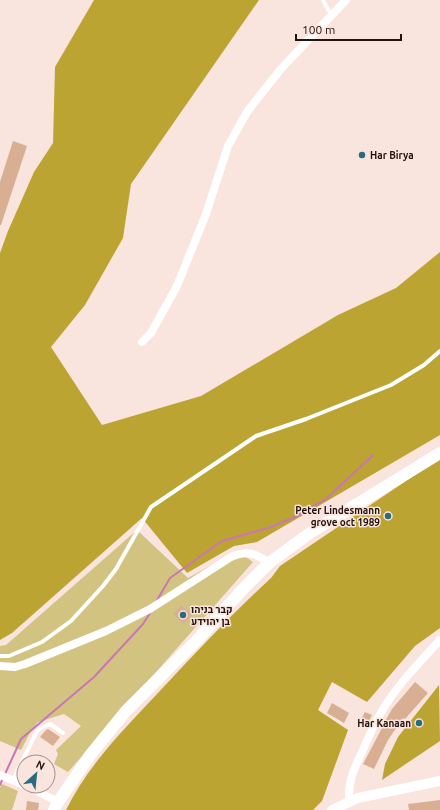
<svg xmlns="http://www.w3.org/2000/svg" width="440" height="810" font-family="Ubuntu,Heebo,sans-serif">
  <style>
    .green { fill: #d3c381 }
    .forest { fill: #bca433 }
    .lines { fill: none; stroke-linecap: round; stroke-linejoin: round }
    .stream { stroke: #c976b4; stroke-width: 2 }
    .building { fill: #d8af92 }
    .service { stroke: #fff; stroke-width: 4 }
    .minor { stroke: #fff; stroke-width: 8 }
    .tertiary { stroke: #fff; stroke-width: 10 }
    .secondary { stroke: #fff; stroke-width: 12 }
    .poi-dot { fill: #286c7d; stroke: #f9e4de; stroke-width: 1.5 }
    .labels { text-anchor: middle; stroke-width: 3; stroke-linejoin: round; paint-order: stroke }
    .poi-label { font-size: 10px; font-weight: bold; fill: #23120d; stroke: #f9e4de; text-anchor: start }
  </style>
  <rect width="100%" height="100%" fill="#f9e4de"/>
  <path class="green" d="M137,530L188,578L237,551L253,562L68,772L54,764L58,754L56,750L81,726L64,714L38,722L32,729L21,750L0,741V646L6,645Z
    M2,784L18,791L12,810H0V788Z"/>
  <path class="forest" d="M94,0H259L131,184L123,238L85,305L51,347L102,425L201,396L338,315L396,288L440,252V435L257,542L234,546L187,573L142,518L12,633L0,640V253L8,231L34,172L53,143L55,67Z
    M440,458V628L415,646L367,702L332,682L318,710L348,730L322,801L313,810H66C88,765 124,729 158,693C195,653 232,614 271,578L280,566Z
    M439,685L440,741L382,780L385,764L398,737Z"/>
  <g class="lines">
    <path class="stream" d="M156,602L170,578L222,541L268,528L295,517L326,499L373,455
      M5,774L21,739L94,677L143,624L150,613
      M0,785L3,778"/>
  </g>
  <path class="building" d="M13,141L27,146L1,225H0V182Z
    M181,605L192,615L184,624L173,614Z
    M415,682L428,693L405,719L403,718L388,740L374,769L363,764L382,728H381L392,709Z
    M332,703L349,713L344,723L327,713Z
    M365,712L372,715L365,728L358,725Z
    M48,729L60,737L53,746L40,737L46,730Z
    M440,800V810H409L408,804Z
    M27,801L39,803L38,810H26Z"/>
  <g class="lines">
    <path class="service" d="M323,0L331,15
      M0,656H9L42,642L71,621L103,586L116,569L151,507L256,436L306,419L391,385L424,365L440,351
      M13,780L37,731L41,728L50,724L63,733"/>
    <path class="minor" d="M142,342L151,333L177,286L206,214L228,146L247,112L280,70L346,0
      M0,666L15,667L25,664L106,631L150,609L231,557C247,550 255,553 269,563
      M0,775L24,785
      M27,786L58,802
      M349,802C348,781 353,771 362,752C368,738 374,724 382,711C397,685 420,662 440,640"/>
    <path class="tertiary" d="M332,810L358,798L440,781"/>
    <path class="secondary" d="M54,810L58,802L91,754L126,711L199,638L243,589L269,563L310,533L440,453"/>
  </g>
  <g class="poi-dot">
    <circle cx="362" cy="155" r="4"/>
    <circle cx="388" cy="516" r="4"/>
    <circle cx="183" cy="615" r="4"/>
    <circle cx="419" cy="723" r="4"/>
  </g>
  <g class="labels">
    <g class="poi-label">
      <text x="370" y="159">Har Birya</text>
      <text x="380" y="514" text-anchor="end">Peter Lindesmann<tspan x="380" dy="12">grove oct 1989</tspan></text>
      <text x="191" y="613">קבר בניהו<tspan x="191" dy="12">בן יהוידע</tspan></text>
      <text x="411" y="727" text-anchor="end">Har Kanaan</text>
    </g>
  </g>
  <g transform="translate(36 774) rotate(27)"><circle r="19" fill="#f9e4de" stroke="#a3908a"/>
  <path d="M0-3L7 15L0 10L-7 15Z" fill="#286c7d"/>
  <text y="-6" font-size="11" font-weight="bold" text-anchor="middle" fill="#23120d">N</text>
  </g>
  <path d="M296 34v6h105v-6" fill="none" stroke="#23120d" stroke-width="2"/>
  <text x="302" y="34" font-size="12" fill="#23120d" stroke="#f9e4de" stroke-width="3" paint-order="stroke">100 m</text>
</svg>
